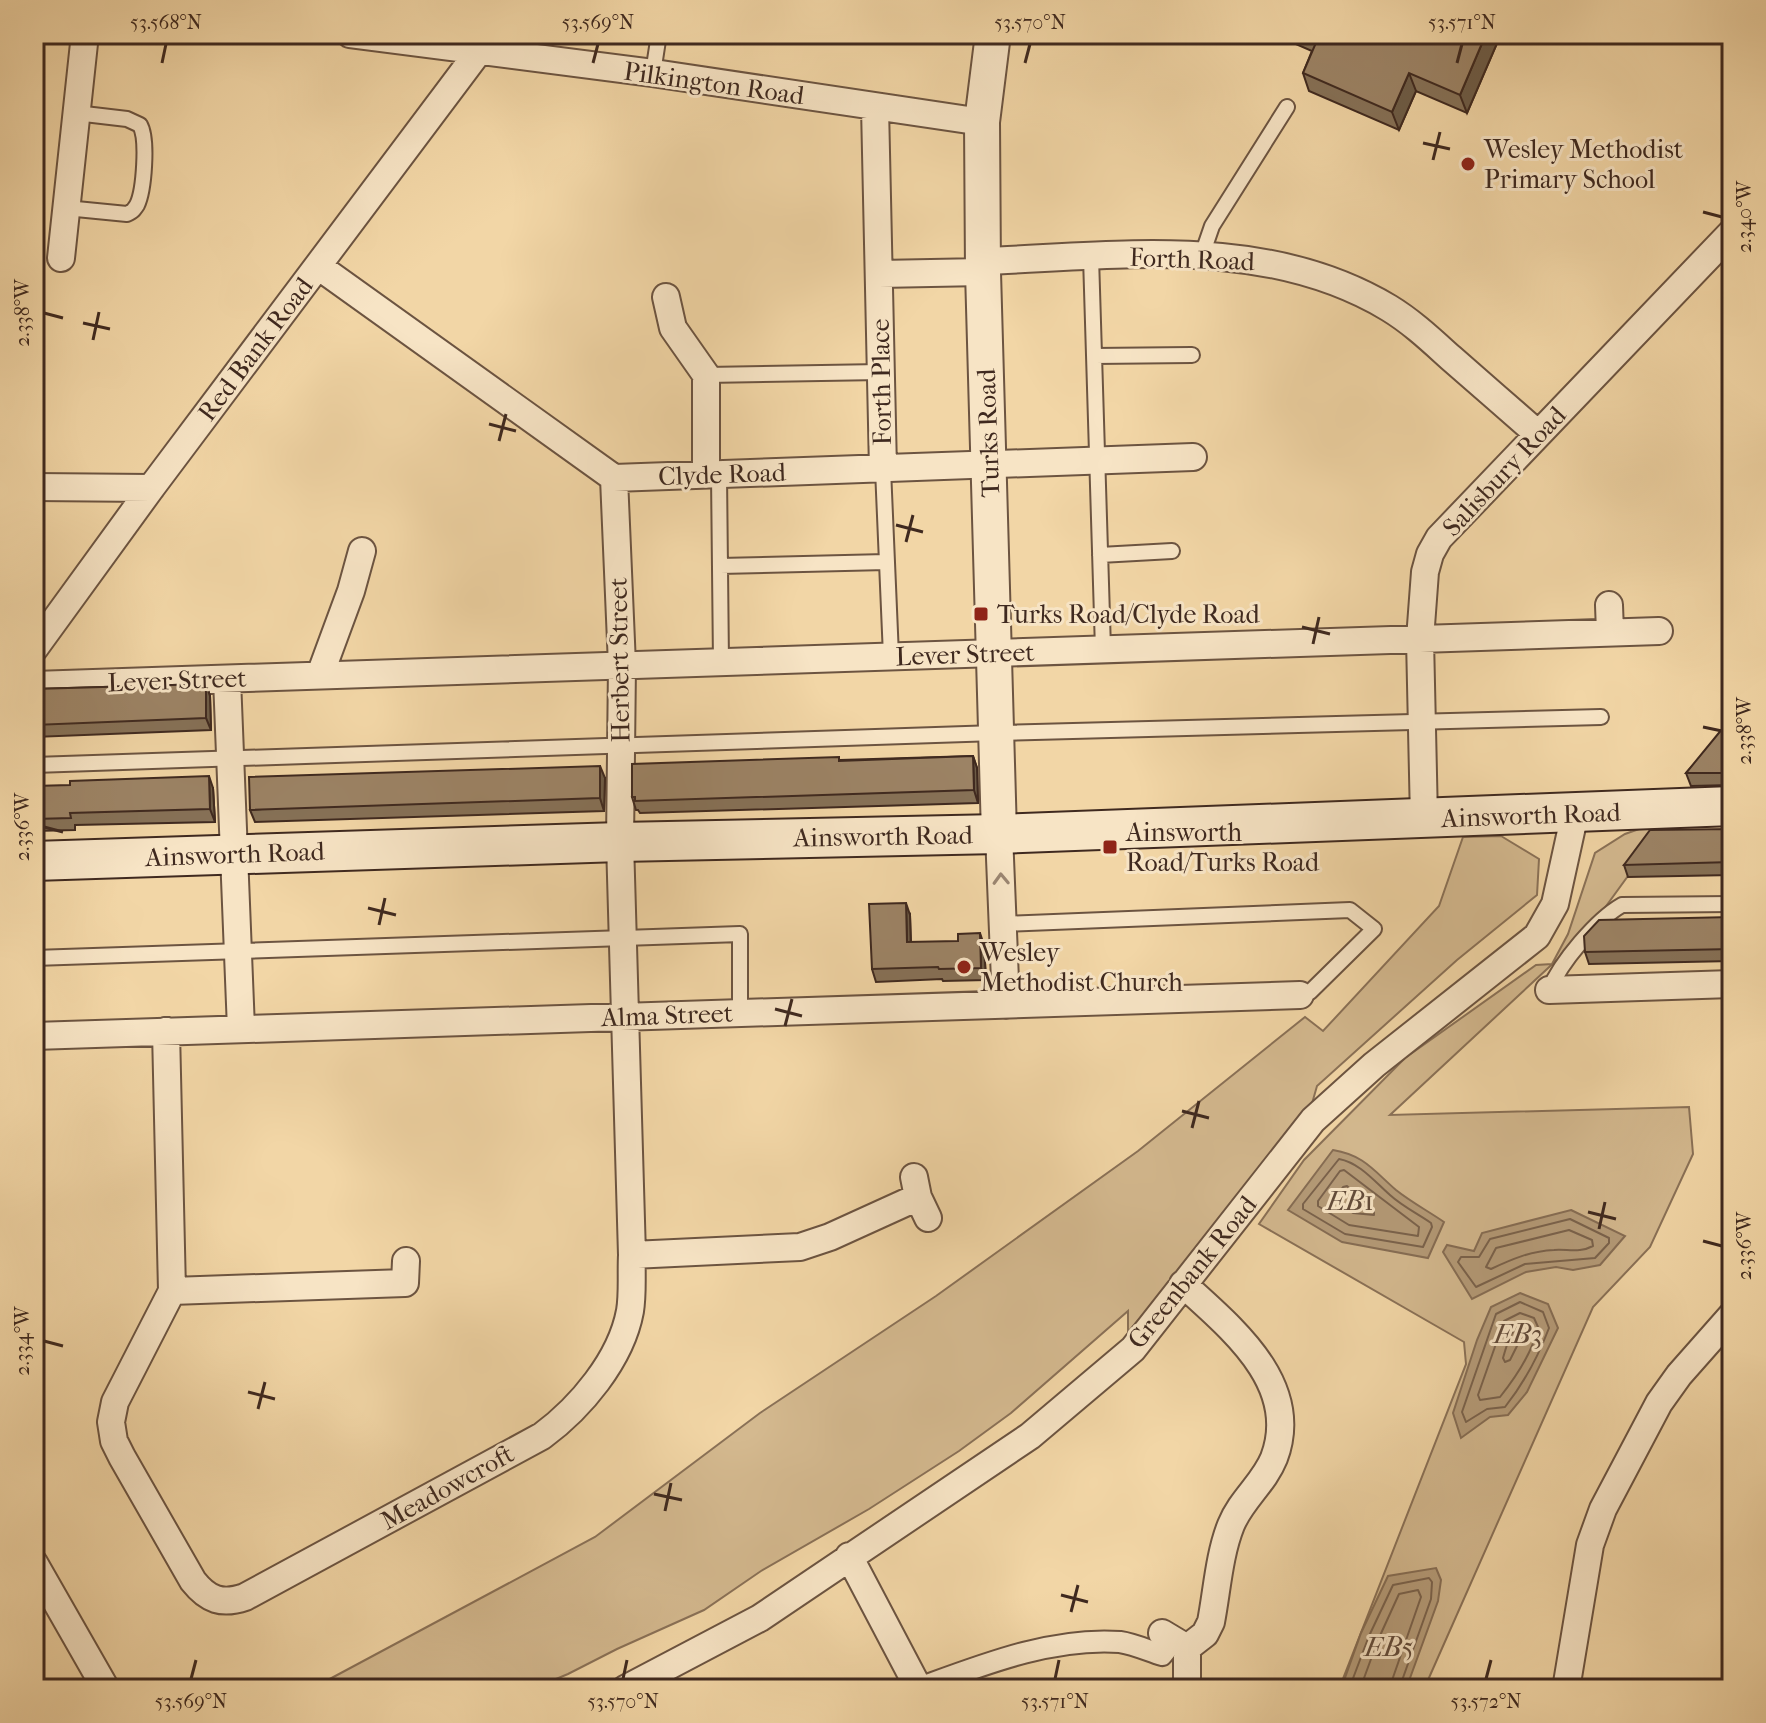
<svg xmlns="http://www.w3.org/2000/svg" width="1766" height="1723" font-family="'IM FELL French Canon',serif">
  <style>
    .green { fill: #d4b98f; stroke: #8a7157; stroke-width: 2 }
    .water { fill: #b59b78; stroke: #866d54; stroke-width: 2 }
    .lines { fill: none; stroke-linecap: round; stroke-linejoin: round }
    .shore { stroke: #7a624c; stroke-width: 2 }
    .service-casing { stroke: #6c5441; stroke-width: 18 }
    .pedestrian-casing { stroke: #6c5441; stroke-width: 24 }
    .minor-casing { stroke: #6c5441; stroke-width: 30 }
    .tertiary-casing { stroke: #6c5441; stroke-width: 38 }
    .secondary-casing { stroke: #3f291f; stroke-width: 42 }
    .service { stroke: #f7e4c5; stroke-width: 14 }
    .pedestrian { stroke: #f7e4c5; stroke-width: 20 }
    .minor { stroke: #f7e4c5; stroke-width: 26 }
    .tertiary { stroke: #f7e4c5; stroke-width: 34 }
    .secondary { stroke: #f7e4c5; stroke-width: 38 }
    .wall { fill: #867157; stroke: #3f291f; stroke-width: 2 }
    .shaded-wall { fill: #6d5c47; stroke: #3f291f; stroke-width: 2 }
    .building { fill: #9c8365; stroke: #3f291f; stroke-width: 2 }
    .oneway { stroke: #9b8672 }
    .ticks { fill: none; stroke: #3f291f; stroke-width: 3 }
    .poi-dot { fill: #8f2418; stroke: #f7e4c5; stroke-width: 3 }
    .labels { text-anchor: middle; stroke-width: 6; stroke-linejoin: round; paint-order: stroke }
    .street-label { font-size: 26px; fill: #3f291f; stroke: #f7e4c5 }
    .poi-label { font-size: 26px; fill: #3f291f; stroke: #f7e4c5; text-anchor: start }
    .water-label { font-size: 28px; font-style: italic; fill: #624b3a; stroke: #f7e4c5 }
    .neatline { fill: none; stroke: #3f291f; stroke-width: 3 }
    .ticks-label { font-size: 20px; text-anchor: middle; fill: #3f291f }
  </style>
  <rect width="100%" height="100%" fill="#f2d6a6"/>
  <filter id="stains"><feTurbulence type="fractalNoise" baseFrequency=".0025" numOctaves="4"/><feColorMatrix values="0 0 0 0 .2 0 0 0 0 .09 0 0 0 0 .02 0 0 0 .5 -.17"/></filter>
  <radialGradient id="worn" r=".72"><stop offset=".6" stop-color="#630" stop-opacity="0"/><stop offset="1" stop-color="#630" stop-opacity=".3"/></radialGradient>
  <path class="green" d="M1670,818L1588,931L1390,1115L1689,1107L1693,1154L1650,1247L1593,1307L1428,1680L1455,1689H1339L1466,1364L1464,1342L1259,1224L1304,1160L1405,1058L1536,965L1552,964L1568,934L1595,853L1625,834Z
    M1501,836L1539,859L1537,895L1457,960L1317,1086L1311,1107L1183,1270L1128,1332V1311L1011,1413L959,1451L869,1509L761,1571L704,1610L617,1649L568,1674L532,1689H311L595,1537L760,1413L936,1296L1138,1151L1305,1017L1323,1031L1439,906L1463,837Z"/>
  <path class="water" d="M1333,1150C1364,1155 1374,1171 1396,1190C1411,1202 1428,1211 1444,1222L1428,1258L1342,1242L1288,1210Z
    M1571,1210L1625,1236L1600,1265L1573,1270L1556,1267L1526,1272L1472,1299L1443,1252L1447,1245L1474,1251L1482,1233Z
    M1520,1293L1548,1304L1558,1328L1527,1392L1508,1415L1490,1417L1461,1438L1453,1413L1477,1340L1491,1307Z
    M1436,1568L1441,1580L1438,1601L1406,1689H1341L1361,1633L1388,1576Z"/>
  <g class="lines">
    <path class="shore" d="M1339,1159C1360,1163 1374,1181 1390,1195C1402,1206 1418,1214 1431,1223L1432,1227L1423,1247L1345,1234L1303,1209V1204Z
      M1344,1170L1419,1227L1418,1236L1349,1225L1318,1206V1201L1340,1171Z
      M1347,1186L1374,1210V1215L1353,1213L1336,1202L1335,1198L1343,1187Z
      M1570,1219L1609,1238V1243L1595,1258L1525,1264L1476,1287L1458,1262L1461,1257H1479L1490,1239Z
      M1569,1230L1592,1240L1593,1246C1580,1253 1568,1249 1554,1250C1531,1251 1512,1259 1491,1269L1486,1267L1496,1248Z
      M1520,1302L1543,1312L1549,1328C1538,1357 1524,1383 1505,1407L1487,1409L1466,1422L1462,1412L1496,1314Z
      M1520,1313L1534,1318L1538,1327C1533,1351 1516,1377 1500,1397L1480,1400L1478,1395L1504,1321Z
      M1519,1326L1523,1327L1524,1332L1510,1360L1505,1362L1503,1358C1506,1348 1510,1331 1519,1326Z
      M1349,1689L1369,1636L1393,1585L1429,1578L1432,1582L1431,1599L1399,1689
      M1360,1689L1378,1640L1399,1594L1418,1590L1421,1597L1389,1689"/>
    <defs>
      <path id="service" d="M653,73L659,34
        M66,208L127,214C133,211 133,211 137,205C144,191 148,139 140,125L127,119L76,113
        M1202,255L1212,226L1287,107
        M1091,257L1103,649
        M1094,356L1192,355
        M706,375L881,372
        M883,469L891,656
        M719,475L721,662
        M1100,555L1172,551
        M720,566L886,562
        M34,765L996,733L1601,717
        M1002,924L1350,910L1374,929L1310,992L1300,995
        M34,958L740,934V1013
        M1549,990C1561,962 1596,920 1622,905L1732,904"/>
      <path id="pedestrian" d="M919,1688C982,1665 1052,1637 1120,1642C1134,1644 1149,1651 1162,1655L1174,1640"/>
      <path id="minor" d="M350,34L653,73L982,122
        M875,107L883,469
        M61,258L85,34
        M983,261C1119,256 1266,234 1389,308C1412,322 1431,340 1451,358C1480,383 1509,409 1538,434
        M318,266L614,478L1193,457
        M879,274L983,272
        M666,297L673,328L706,375V475
        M614,478L622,665L620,842L632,1255
        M34,487L151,488
        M1609,605L1610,632
        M34,649L151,488L479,51
        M320,675L351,591L362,551
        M227,679L241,1029
        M34,685L1659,631
        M1424,819L1420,639L1425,572L1430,554L1439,538L1732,232
        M999,834L1006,1005
        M1549,990L1732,984
        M166,1031L172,1291L115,1402L111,1422L114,1441L122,1457L193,1581C208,1600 222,1605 245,1597L542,1436C580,1408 621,1360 630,1311C633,1293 631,1273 632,1255L800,1247L830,1237L918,1197
        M34,1036L1300,995
        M914,1177L918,1197L928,1218
        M1183,1284C1231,1328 1302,1384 1274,1458C1264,1483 1241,1500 1231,1525C1219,1555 1217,1591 1211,1622L1205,1634L1187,1648V1689
        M172,1291L405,1283L406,1261
        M849,1556L919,1689
        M34,1563L106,1689
        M1162,1633L1187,1648
        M625,1689L760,1618L1030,1436L1133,1349L1313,1120L1374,1065L1537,936L1555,904L1575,813
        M1566,1689L1590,1545L1603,1509L1659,1403L1679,1375L1732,1315"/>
      <path id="tertiary" d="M993,34L982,122L983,272L999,834"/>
      <path id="secondary" d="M34,861L620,842L999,834L1732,806"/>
    </defs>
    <use href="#service" class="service-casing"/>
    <use href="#pedestrian" class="pedestrian-casing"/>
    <use href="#minor" class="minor-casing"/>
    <use href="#tertiary" class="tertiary-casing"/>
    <use href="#secondary" class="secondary-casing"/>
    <use href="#service" class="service"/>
    <use href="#pedestrian" class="pedestrian"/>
    <use href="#minor" class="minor"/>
    <use href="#tertiary" class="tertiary"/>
    <use href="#secondary" class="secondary"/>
  </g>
  <path class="wall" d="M1281,34H1501L1467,113L1416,91L1399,130L1309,91L1303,73L1312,51L1282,38Z
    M206,684L210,696L211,730L34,737V689Z
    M1732,722V785L1691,786L1686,773Z
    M973,756L977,768L978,803L640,813L638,810H636L632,797L840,760Z
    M605,778L604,811L255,822L250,810Z
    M34,786L213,788L215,822L75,825V830L34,831Z
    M1732,829V875L1628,877L1624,865Z
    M910,915L911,942L984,945L986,980L943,981L942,979L876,982L872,969Z
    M1732,917V961L1589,964L1585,952Z"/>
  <path class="shaded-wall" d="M1486,34H1501L1467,113L1460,95Z
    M1409,73L1416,91L1399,130L1392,112Z
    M206,684L210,696L211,730L206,718Z
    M973,756L977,768L978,803L974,790Z
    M600,766L605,778L604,811L600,798Z
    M209,776L213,788L215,822L210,809Z
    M906,903L910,915L911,954L907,942Z
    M980,933L984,945L986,980L981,968Z"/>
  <path class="building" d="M1309,34H1486L1460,95L1409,73L1392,112L1303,73L1318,38Z
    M206,684V718L34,725V689Z
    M1732,722V773H1686L1727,723Z
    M973,756L974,790L635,801V797H632V764L839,757V761Z
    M600,766V798L250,810L249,777Z
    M209,776L210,809L70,813L71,818L34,819V786L70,785V781Z
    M1732,829V862L1624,865L1650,830Z
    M906,903L907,942L958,941V934L980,933L981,968L939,969L938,967L872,969L869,904Z
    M1732,917V949L1585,952L1584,936L1599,920Z"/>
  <defs><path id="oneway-chevron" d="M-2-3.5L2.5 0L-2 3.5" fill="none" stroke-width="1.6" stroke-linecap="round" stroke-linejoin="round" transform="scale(2)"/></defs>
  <use class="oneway" href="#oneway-chevron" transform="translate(1001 879) rotate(-92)"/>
  <path class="ticks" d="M162,63L166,44M593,63L598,44M1025,63L1030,44M1457,63L1462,44M1423,143L1450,149M1433,160L1440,132M1703,212L1722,217M44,313L63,318M83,323L110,329M93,340L99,312M489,424L516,431M499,441L506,414M896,525L923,532M906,542L913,515M1302,627L1330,634M1313,644L1319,617M1703,727L1722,731M44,827L63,832M368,908L396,915M379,925L385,898M775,1009L802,1016M785,1026L792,999M1182,1111L1209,1118M1192,1128L1199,1101M1588,1212L1616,1219M1599,1229L1605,1202M1703,1241L1722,1246M44,1341L63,1346M248,1392L275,1399M258,1409L265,1382M654,1494L682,1500M665,1511L671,1483M1061,1595L1088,1602M1071,1612L1078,1585M191,1679L196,1660M623,1679L627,1660M1055,1679L1059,1660M1486,1679L1491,1660"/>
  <g class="poi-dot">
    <circle cx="1468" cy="164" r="8"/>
    <rect x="973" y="606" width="16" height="16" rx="4"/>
    <rect x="1102" y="839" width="16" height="16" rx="4"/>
    <circle cx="964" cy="967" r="8"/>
  </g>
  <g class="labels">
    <g class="street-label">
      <text transform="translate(714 83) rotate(8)" y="9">Pilkington Road</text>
      <text transform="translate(1192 259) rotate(2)" y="9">Forth Road</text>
      <text transform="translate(255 349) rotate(-53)" y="9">Red Bank Road</text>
      <text transform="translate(881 382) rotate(-91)" y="9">Forth Place</text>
      <text transform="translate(988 433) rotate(-92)" y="9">Turks Road</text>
      <text transform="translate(1504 471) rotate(-47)" y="9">Salisbury Road</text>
      <text transform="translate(722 474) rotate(-2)" y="9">Clyde Road</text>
      <text transform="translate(965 654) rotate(-2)" y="9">Lever Street</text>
      <text transform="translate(619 660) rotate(-91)" y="9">Herbert Street</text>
      <text transform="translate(177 680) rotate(-2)" y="9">Lever Street</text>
      <text transform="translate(1531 815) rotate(-2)" y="9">Ainsworth Road</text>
      <text transform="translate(883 836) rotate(-1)" y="9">Ainsworth Road</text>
      <text transform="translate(235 854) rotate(-2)" y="9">Ainsworth Road</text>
      <text transform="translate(667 1015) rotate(-2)" y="9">Alma Street</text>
      <text transform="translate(1192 1272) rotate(-51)" y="9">Greenbank Road</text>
      <text transform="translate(447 1487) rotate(-29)" y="9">Meadowcroft</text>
    </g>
    <g class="poi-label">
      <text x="1484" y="158">Wesley Methodist<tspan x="1484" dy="30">Primary School</tspan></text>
      <text x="997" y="623">Turks Road/Clyde Road</text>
      <text x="1126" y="841">Ainsworth<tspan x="1126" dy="30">Road/Turks Road</tspan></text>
      <text x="980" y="961">Wesley<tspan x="980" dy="30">Methodist Church</tspan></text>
    </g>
    <g class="water-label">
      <text x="1350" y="1210">EB1</text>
      <text x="1518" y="1343">EB3</text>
      <text x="1389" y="1656">EB5</text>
    </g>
  </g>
  <rect width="1766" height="1723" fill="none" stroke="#f2d6a6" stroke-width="88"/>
  <rect x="44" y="44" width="1678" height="1635" class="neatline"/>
  <g class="ticks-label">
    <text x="166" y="29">53.568°N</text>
    <text x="598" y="29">53.569°N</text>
    <text x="1030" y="29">53.570°N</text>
    <text x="1462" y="29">53.571°N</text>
    <text transform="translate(1744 217) rotate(-90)" y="7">2.340°W</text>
    <text transform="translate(22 313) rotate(-90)" y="7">2.338°W</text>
    <text transform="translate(1744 731) rotate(-90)" y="7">2.338°W</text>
    <text transform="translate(22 827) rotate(-90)" y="7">2.336°W</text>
    <text transform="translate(1744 1246) rotate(-90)" y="7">2.336°W</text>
    <text transform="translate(22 1341) rotate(-90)" y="7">2.334°W</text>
    <text x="191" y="1708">53.569°N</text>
    <text x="623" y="1708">53.570°N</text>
    <text x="1055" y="1708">53.571°N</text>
    <text x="1486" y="1708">53.572°N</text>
  </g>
  <rect width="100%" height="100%" filter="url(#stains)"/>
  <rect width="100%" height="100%" fill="url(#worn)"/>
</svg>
